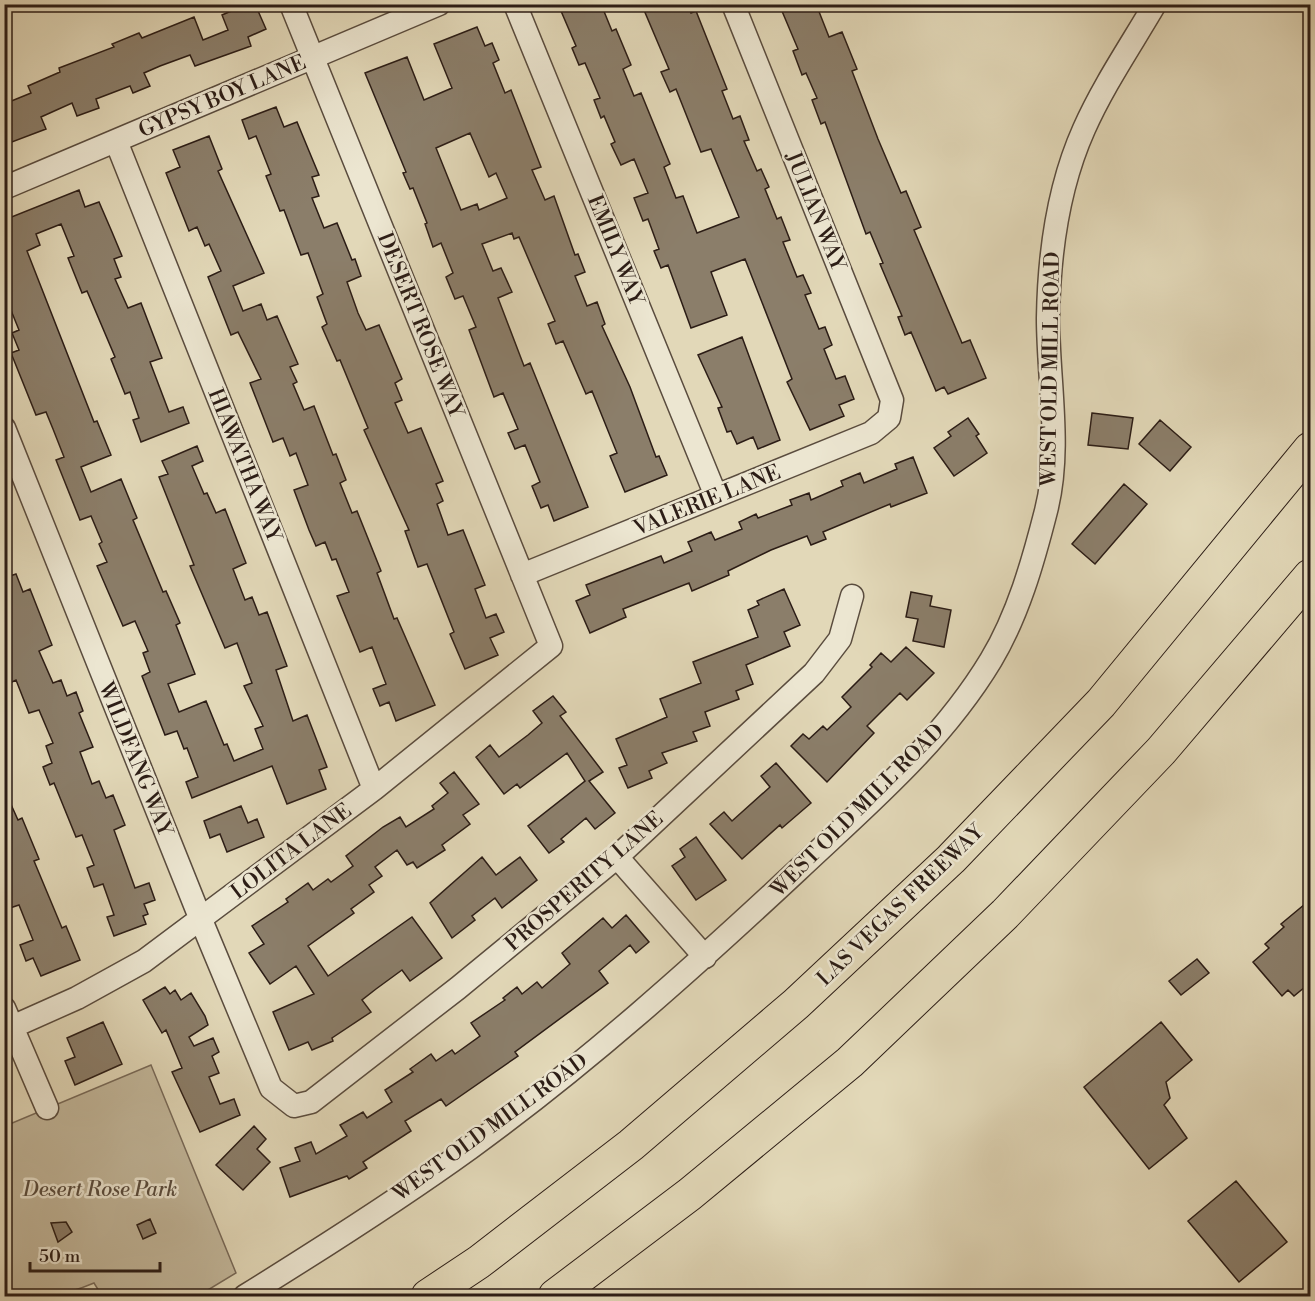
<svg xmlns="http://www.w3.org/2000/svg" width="1315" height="1301" font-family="'Libre Bodoni',serif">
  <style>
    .green { fill: #c3b89c; stroke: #786a59; stroke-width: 1.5 }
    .building { fill: #8b7e6a; stroke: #2c1d16; stroke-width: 1.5; fill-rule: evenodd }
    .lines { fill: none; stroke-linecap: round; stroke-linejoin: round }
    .minor-casing { stroke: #5a4c3e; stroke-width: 25 }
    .highway-casing { stroke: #2c1d16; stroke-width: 35 }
    .minor { stroke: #ece6d1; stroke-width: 22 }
    .highway { stroke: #e2d8b8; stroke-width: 33 }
    .labels { text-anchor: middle; stroke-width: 5; stroke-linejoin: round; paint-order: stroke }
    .street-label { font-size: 21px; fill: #2c1d16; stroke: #ece6d1 }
    .park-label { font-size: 21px; font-style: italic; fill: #594c3e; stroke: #ece6d1 }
  </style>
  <rect width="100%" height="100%" fill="#e2d8b8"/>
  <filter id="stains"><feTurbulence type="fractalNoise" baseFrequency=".00333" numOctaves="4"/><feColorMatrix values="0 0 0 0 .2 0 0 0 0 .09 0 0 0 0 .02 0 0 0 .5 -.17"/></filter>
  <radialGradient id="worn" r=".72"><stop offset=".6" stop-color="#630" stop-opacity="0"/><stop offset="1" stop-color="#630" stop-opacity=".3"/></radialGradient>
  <path class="green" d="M151,1065L236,1273L198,1296H102L94,1283C64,1296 34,1301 5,1286V1126Z"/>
  <path class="building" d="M235,4H255L266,29L248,37L251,46L195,66L190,55L160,66L144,73L150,86L133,93L130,86L96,99L99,108L77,116L72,103L41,117L46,129L4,145V104L31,93L28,86L60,72L59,68L114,47L112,44L139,33L142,38L194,17L203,40L228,30L222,15L236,9Z
    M558,4H601L612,31L616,29L631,65L623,69L634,96L641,93L670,164L664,167L676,198L683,196L697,233L739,217L711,149L701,152L676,89L670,92L661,72L669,69L644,10L656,4H687L691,13L696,11L727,89L722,91L733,119L740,116L749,140L744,141L757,171L761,169L769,187L765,189L777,219L781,217L790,240L783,242L797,277L803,275L811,293L805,295L819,329L825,327L832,345L824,349L836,379L845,376L854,399L839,405L844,416L810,430L787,382L792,379L745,259L711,272L727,315L691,328L668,265L661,268L654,251L659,249L648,219L643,221L634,198L648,193L634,159L621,165L611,144L615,142L604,116L601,118L594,100L600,98L585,63L579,65L572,48L576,46Z
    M779,4H816L829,37L842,32L857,69L852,71L878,139L901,193L906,191L921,227L914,230L962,343L970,340L986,378L948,394L944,387L936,391L911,332L905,335L898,317L902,316L880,264L883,263L870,232L866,234L825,122L821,124L812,100L817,98L806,73L802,75L793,51L798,49Z
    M477,27L485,46L492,43L499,60L493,63L505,93L511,90L541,167L532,170L545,200L554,196L575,255L578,254L585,272L575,276L587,306L597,302L605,324L602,326L630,387L656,457L659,456L667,475L625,492L610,456L617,453L592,391L586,394L563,341L556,344L548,324L555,321L519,237L514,239L512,233L482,244L493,271L501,268L512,292L498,298L524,366L530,363L588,507L554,521L548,505L541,508L532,486L540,482L525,445L515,449L508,433L518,429L503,393L494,397L469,330L476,327L463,296L455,299L446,277L453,273L441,243L433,247L425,224L427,223L413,188L410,189L403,173L406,172L365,73L407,57L424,100L452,88L434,44ZM470,133L489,177L496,173L507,198L479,210L477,204L461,210L436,148Z
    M276,107L284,127L297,122L309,151L319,175L312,177L319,196L312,198L324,228L337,223L352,260L355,259L361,276L347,282L358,313L366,330L379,325L402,379L395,383L402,400L395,403L408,433L421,428L443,481L436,484L443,501L437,504L448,535L463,530L485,585L475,589L486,618L496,614L504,632L490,638L498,655L465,669L450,634L454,632L427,564L418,567L405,531L409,530L364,430L368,428L340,360L337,361L322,327L327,324L317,297L323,294L308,253L301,255L284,210L280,211L266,176L271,174L256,136L249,139L242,120Z
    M209,136L222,169L218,171L264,273L233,286L243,311L261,304L267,320L277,316L298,364L290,367L297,382L293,384L304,410L314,406L333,455L336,454L346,480L340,483L352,513L357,511L381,571L377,573L394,619L397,618L435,705L396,721L389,702L380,706L373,689L386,684L372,647L360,652L337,596L349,592L336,559L332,560L325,542L316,546L309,530L294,490L308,485L296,453L290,456L283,438L273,442L250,383L261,379L238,332L231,335L208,277L221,271L209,244L205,246L197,227L189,231L166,173L180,167L173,150Z
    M79,190L85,207L99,202L112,232L122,256L114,259L121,277L115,279L128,308L141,303L162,358L150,362L169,412L183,407L189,423L141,442L133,420L139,418L130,392L125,394L111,359L115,357L87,291L82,293L68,258L74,256L61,224L36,234L40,245L27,251L94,422L97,421L111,455L81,467L91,492L121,479L137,518L133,520L163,592L166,591L180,623L176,625L195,674L168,684L179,712L206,701L224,745L227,744L234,761L263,749L255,729L263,726L244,686L252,683L237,643L225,648L190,566L194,565L159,477L168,474L162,461L197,446L203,461L192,466L204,494L207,493L216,513L225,509L246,563L233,569L245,600L252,597L259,615L267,612L287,666L276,670L293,721L307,715L327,767L319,770L326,789L287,804L272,766L192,798L186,782L198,777L187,748L184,749L177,731L165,735L142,676L150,672L143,653L148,651L135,621L123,626L97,566L107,562L99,544L102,542L91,516L80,520L56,460L64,457L53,429L46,412L36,415L11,353L19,350L12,333L19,330L8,303L4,304V220Z
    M742,337L780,440L758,449L753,437L737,444L731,431L727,432L718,408L722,407L698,355Z
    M1092,413L1133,418L1128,449L1088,445Z
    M968,418L979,434L976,436L987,453L954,476L934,448L951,436L948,432Z
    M1160,420L1191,447L1170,471L1139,444Z
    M913,457L927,493L891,507L890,504L823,532L826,539L811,545L807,536L771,550L728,571L729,575L692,591L689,583L623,609L626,617L590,633L576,601L590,595L586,585L661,556L664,563L692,551L688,542L711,532L715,540L742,529L739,522L756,514L758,518L792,505L790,500L809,493L811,500L843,486L841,481L860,473L864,483L897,469L895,464Z
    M1124,484L1147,504L1095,564L1072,544Z
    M16,574L23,592L30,589L52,645L39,651L53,683L61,680L67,696L76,692L83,711L79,713L93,747L80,752L92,784L99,781L106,798L113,795L125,825L114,830L135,888L149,883L155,900L144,904L148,914L143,916L146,924L114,936L107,917L114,915L103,884L94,887L87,868L94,865L82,835L76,837L54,783L50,785L43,767L52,763L46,746L53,743L39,710L29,713L16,680L10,683L4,668V578Z
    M784,589L800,625L784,632L790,646L746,665L753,684L736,691L739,699L705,712L710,726L693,732L697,741L662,753L667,763L649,771L652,778L628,788L619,768L627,765L616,739L667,717L660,699L701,683L693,662L758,637L748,610L759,605L757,601Z
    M911,592L932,596L930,606L951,610L944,647L913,641L918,619L906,617Z
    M906,647L934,673L907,700L900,693L867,726L874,733L827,782L791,746L803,734L809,739L823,726L827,730L851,707L842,697L872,667L870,665L881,653L891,662Z
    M553,696L566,712L560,716L603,772L589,781L615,813L595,829L586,818L561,839L564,842L549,853L528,826L585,781L567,753L520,788L517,784L504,794L476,757L490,745L499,757L528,735L542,723L533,711Z
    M776,763L811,803L782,828L780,825L742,859L710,824L724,812L732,821L770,787L761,776Z
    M454,772L479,804L463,815L470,824L442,845L445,850L417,868L413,862L407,865L397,850L375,867L382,876L369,885L374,892L351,909L354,913L308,946L328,976L412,917L442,958L410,981L402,970L376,989L362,1000L371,1012L332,1038L333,1041L312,1050L308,1042L289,1050L273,1012L314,994L296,966L270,984L249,953L264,944L252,926L288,902L286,899L308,883L313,890L328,879L331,882L353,866L346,856L383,827L400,817L406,827L434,809L432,806L448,793L440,783Z
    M4,789L18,820L22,818L39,859L34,861L62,928L66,926L80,960L41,976L33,958L26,961L20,945L33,940L19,905L4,910Z
    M241,806L248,823L257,819L264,837L227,852L220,834L210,838L204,821Z
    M696,837L726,880L696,900L672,866L685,857L680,849Z
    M482,857L496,875L520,857L537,880L502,908L495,898L472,916L475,920L452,938L430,903Z
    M1305,904L1311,911V982L1294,996L1288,990L1282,996L1253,962L1269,948L1265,944L1284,927L1281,924Z
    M626,915L649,942L636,953L630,945L599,971L608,983L515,1052L518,1056L446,1106L441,1099L405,1121L411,1131L363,1162L367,1168L349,1179L347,1176L290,1197L280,1168L300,1161L295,1148L311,1142L316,1154L347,1136L340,1125L363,1112L367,1118L392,1102L385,1090L413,1072L410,1069L431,1054L436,1061L452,1050L455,1054L480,1036L471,1023L505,1000L503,998L517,987L522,994L537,982L542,988L570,964L562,953L603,918L612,928Z
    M1197,959L1209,973L1181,995L1169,981Z
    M165,987L170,994L175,990L181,1000L191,993L205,1016L208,1025L189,1037L194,1046L213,1038L219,1052L212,1056L219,1073L209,1077L220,1104L234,1099L240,1115L200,1132L172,1072L182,1068L166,1030L162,1033L143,1000Z
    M103,1022L122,1064L75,1085L65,1061L75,1057L67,1038Z
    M1161,1022L1192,1060L1166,1082L1170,1098L1164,1105L1187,1138L1149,1169L1084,1087Z
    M254,1126L266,1139L257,1149L270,1162L243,1190L216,1165Z
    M1236,1181L1287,1242L1239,1282L1188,1221Z
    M150,1219L156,1233L143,1239L137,1225Z
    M66,1222L72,1232L58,1242L51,1223Z"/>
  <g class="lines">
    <defs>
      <path id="minor" d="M515,4L716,496
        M116,141L374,789
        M4,188L439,4
        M4,428L201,920L271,1088L294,1106L311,1102L458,988L617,857L814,673L840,639L852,596
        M522,575L871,433L889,418L892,400L733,4
        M617,857L705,957
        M4,1008L47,1108
        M12,1027L77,998L144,961L374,789L551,646L291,4
        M245,1296C321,1249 398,1200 470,1148C586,1064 693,968 798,870C867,805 941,743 991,660C1018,615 1033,562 1046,511C1062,449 1048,381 1048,318C1049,254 1058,187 1084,129C1103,86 1131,45 1155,4"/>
      <path id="highway" d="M428,1296L479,1262L631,1145L796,1004L951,859L1101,703L1310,449
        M555,1296L690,1194L850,1062L1005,914L1161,751L1310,576"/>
    </defs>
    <use href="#minor" class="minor-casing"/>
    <use href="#highway" class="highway-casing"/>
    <use href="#minor" class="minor"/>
    <use href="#highway" class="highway"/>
  </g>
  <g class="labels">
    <g class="street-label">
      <text transform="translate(222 96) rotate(-23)" y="7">GYPSY BOY LANE</text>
      <text transform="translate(816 211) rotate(68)" y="7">JULIAN WAY</text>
      <text transform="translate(616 250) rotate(68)" y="7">EMILY WAY</text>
      <text transform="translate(421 325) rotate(68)" y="7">DESERT ROSE WAY</text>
      <text transform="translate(1050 369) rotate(-89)" y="7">WEST OLD MILL ROAD</text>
      <text transform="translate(245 465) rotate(68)" y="7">HIAWATHA WAY</text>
      <text transform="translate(707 500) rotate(-22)" y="7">VALERIE LANE</text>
      <text transform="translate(136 759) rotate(68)" y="7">WILDFANG WAY</text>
      <text transform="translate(857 810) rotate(-45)" y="7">WEST OLD MILL ROAD</text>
      <text transform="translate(291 851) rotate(-37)" y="7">LOLITA LANE</text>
      <text transform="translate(584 881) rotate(-41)" y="7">PROSPERITY LANE</text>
      <text transform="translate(900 905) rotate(-44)" y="7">LAS VEGAS FREEWAY</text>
      <text transform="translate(490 1127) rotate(-36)" y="7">WEST OLD MILL ROAD</text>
    </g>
    <g class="park-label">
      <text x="100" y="1196">Desert Rose Park</text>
    </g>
  </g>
  <rect width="1315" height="1301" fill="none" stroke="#e2d8b8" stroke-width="24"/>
  <rect x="6" y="6" width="1303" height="1289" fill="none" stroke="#2c1d16" stroke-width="3"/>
  <rect x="12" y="12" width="1291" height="1277" fill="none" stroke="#2c1d16" stroke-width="1.5"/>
  <path d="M30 1262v9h130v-9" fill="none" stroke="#2c1d16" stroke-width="3"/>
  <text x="39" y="1262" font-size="18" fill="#2c1d16" stroke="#ece6d1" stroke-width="4.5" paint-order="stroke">50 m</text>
  <rect width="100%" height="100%" filter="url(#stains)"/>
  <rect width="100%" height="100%" fill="url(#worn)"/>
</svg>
